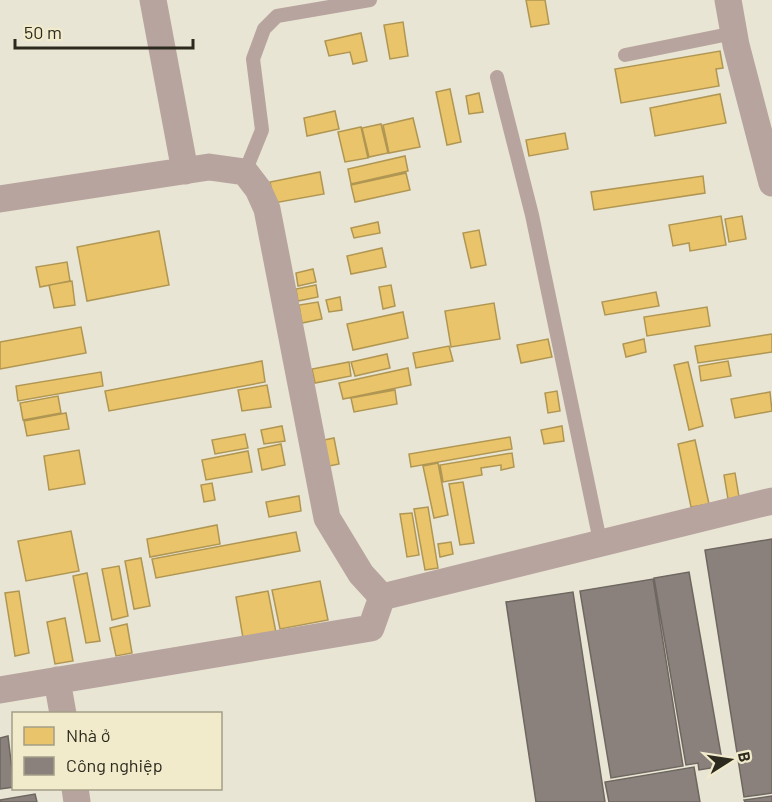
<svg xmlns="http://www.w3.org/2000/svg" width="772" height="802" font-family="Barlow,sans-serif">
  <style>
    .homes { fill: #e9c46a; stroke: #b09653; stroke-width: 1.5 }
    .industry { fill: #8a817c; stroke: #6e6760; stroke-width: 1.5 }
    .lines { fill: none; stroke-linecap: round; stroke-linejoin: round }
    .lane { stroke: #b8a49e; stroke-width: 14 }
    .street { stroke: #b8a49e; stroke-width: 27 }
  </style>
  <rect width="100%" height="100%" fill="#e9e5d4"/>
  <path class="homes" d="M526,0H545L549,24L531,27Z
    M403,22L408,56L390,59L384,25Z
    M361,33L367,61L353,64L350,52L329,56L325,41Z
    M720,51L723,68L716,69L719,86L621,103L615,69Z
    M450,89L461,142L447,145L436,92Z
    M479,93L483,112L469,114L466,96Z
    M720,94L726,123L655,136L650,108Z
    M335,111L339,129L307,136L304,118Z
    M413,118L420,147L389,153L383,125Z
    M381,124L388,153L369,157L362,128Z
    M361,127L368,158L345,162L338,132Z
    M565,133L568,149L529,156L526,140Z
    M405,156L408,171L351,184L348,169Z
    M320,172L324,194L274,203L270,182Z
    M406,173L410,190L355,202L351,185Z
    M703,176L705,193L594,210L591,192Z
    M721,216L726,245L690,251L689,243L673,246L669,225Z
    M742,216L746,239L729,242L725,219Z
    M378,222L380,233L354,238L351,228Z
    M479,230L486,265L471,268L463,233Z
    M159,231L169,285L87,301L77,247Z
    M382,248L386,267L351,274L347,256Z
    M67,262L70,281L40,287L36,267Z
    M313,269L316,282L298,286L296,273Z
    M72,281L75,305L54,308L49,285Z
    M316,285L318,297L298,301L296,289Z
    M391,285L395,306L383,309L379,287Z
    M656,292L659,306L605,315L602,302Z
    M340,297L342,310L329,312L326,300Z
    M318,302L322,319L302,323L299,305Z
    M494,303L500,339L451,347L445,311Z
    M707,307L710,326L647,336L644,317Z
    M403,312L408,338L353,350L347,324Z
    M81,327L86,353L0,369V342Z
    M772,334V352L698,363L695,346Z
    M548,339L552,357L521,363L517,345Z
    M644,339L646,352L626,357L623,344Z
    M449,346L453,361L416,368L413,353Z
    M387,354L390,368L355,376L351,362Z
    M262,361L265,382L109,411L105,391Z
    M728,361L731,376L701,381L699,366Z
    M349,362L351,376L315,383L312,369Z
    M688,362L703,426L689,430L674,365Z
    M408,368L411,385L343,399L339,383Z
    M101,372L103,386L18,401L16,386Z
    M267,385L271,407L242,411L238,390Z
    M395,390L397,404L354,412L351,398Z
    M557,391L560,411L548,413L545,393Z
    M770,392L772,411L735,418L731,399Z
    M58,396L61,413L23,420L20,403Z
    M66,413L69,429L27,436L24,421Z
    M282,426L285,441L264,444L261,430Z
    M562,426L564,441L544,444L541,430Z
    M245,434L248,448L215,454L212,440Z
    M510,437L512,449L411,467L409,454Z
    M334,438L339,464L324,467L319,441Z
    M695,440L709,504L691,507L678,444Z
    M281,444L285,465L262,470L258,449Z
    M79,450L85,484L49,490L44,456Z
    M248,451L252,472L206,480L202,460Z
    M512,453L514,467L501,470V465L481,468L482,475L443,482L440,465Z
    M438,463L448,515L434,518L423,466Z
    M735,473L740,503L729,505L724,475Z
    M463,482L474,543L460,545L449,484Z
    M212,483L215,500L204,502L201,485Z
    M299,496L301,511L269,517L266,502Z
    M428,507L438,568L425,570L414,509Z
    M412,513L419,555L407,557L400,514Z
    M217,525L220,544L150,557L147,539Z
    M71,531L79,571L26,581L18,541Z
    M296,532L300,551L156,578L152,559Z
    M451,542L453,554L440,557L438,544Z
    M141,558L150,606L134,609L125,561Z
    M119,566L128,616L112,620L102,569Z
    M87,573L100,641L86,643L73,576Z
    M320,581L328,620L280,629L272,590Z
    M19,591L29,653L15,656L5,593Z
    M268,591L277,638L244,644L236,597Z
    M65,618L73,661L55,664L47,622Z
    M127,624L132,653L116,656L110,628Z"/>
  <path class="industry" d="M772,539V793L744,797L705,550Z
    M689,572L723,766L699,770L698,763L686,765L654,578Z
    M653,579L683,766L611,778L580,591Z
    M573,592L605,802H536L506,602Z
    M8,736L14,787L0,789V738Z
    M694,767L700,802H609L605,782Z
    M35,794L37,802H0V800Z
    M772,796V802H745L744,800Z"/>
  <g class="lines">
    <path class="lane" d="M625,55L734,33
      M497,77L532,215L600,541
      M245,172L262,130L253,59L264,29L277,16L370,0"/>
    <path class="street" d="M153,0L185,171
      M728,0L736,45L772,183
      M0,199L209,167L245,172L258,189L267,209L327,518L361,574L382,597L772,501
      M57,680L63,714
      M0,690L371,628L382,597
      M75,788L77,802"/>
  </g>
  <rect x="12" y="712" width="210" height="78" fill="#f1ebcc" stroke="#a29e86" stroke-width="1.5"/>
  <rect x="24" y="727" width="30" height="18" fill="#e9c46a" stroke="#a29e86" stroke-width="1.5"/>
  <text x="66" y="742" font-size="18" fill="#2c2a1e">Nhà ở</text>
  <rect x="24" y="757" width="30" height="18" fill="#8a817c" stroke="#a29e86" stroke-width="1.5"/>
  <text x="66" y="772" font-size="18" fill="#2c2a1e">Công nghiệp</text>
  <g transform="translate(730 760) rotate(78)" stroke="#f1ebcc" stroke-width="4.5" paint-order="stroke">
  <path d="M0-4.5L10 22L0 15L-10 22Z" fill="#2c2a1e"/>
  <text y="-9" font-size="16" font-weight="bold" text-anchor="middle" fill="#2c2a1e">B</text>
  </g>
  <path d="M15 39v9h178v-9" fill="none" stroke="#2c2a1e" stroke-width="3"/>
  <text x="24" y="39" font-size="18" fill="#2c2a1e" stroke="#f1ebcc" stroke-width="4.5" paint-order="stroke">50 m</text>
</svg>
